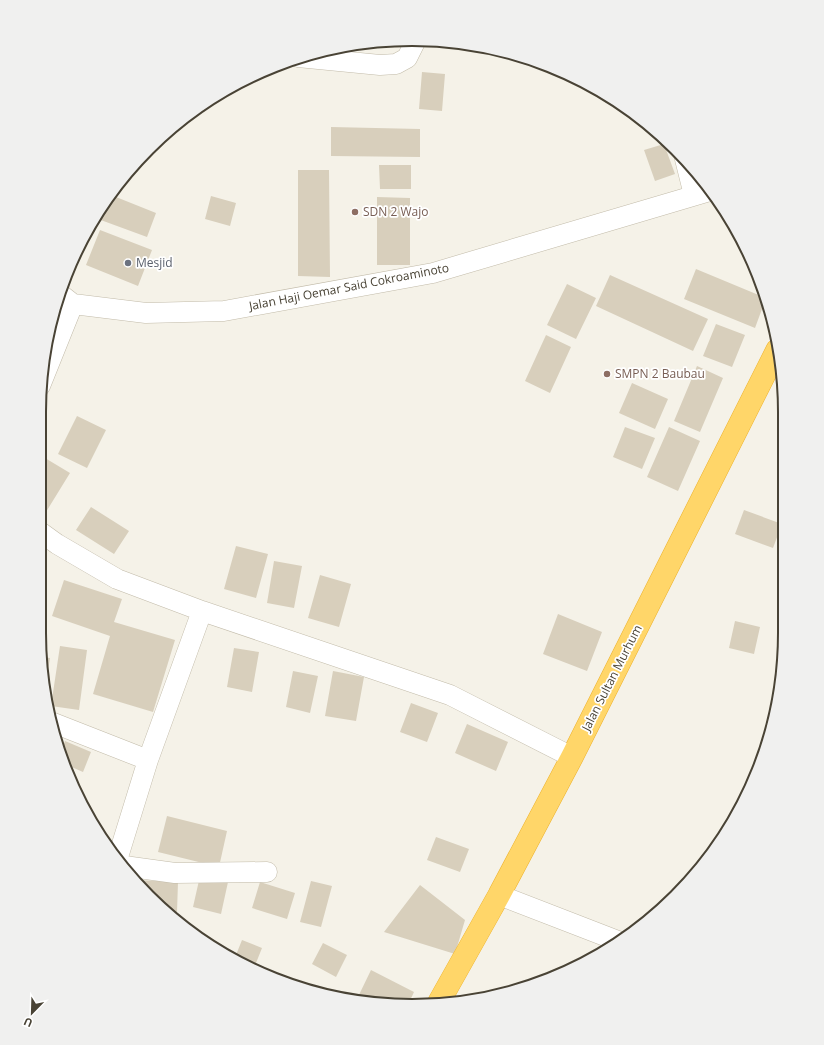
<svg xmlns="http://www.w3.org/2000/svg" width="824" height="1045" font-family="'Open Sans',sans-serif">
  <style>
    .building { fill: #d8cfbc }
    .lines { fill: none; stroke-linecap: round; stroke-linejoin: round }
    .street-casing { stroke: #c2bba9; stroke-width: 21 }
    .highway-casing { stroke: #edb12a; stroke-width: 23 }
    .street { stroke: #fff; stroke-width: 20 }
    .highway { stroke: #ffd669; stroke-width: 22 }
    .education-dot { fill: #8d6e63; stroke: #fff; stroke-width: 1.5 }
    .worship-dot { fill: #6b7280; stroke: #fff; stroke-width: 1.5 }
    .labels { text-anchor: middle; stroke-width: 3.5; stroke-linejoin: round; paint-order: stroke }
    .education-label { font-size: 12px; fill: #785e54; stroke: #fff; text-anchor: start }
    .worship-label { font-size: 12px; fill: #5b616d; stroke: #fff; text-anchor: start }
    .street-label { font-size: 12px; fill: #494335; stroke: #fff }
    .rim { fill: none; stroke: #494335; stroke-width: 2 }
  </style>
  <rect width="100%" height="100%" fill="#f5f2e8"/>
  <path class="building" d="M422,72L445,74L442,111L419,109Z
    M331,127L420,129V157L331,156Z
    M664,144L675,174L655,181L644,150Z
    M379,165H411V189H380Z
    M298,170H329L330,277L298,276Z
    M111,195L156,213L147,237L98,219Z
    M211,196L236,203L230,226L205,219Z
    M377,197L410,198V265H377Z
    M100,230L152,250L138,286L86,265Z
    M696,269L766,298L755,328L684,299Z
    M610,275L708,319L693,351L596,306Z
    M567,284L596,298L576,339L547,325Z
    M716,324L745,335L732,367L703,356Z
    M546,335L571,347L550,393L525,381Z
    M697,366L723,378L700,432L674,421Z
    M632,383L668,399L655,429L619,413Z
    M77,416L106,430L87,468L58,454Z
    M625,427L655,438L642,469L613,457Z
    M669,427L700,441L678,491L647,477Z
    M40,455L70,473L46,512L39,508Z
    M91,507L129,531L114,554L76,530Z
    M744,510L782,524L773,548L735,534Z
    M39,546L46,550L39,562Z
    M236,546L268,554L256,598L224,589Z
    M274,561L302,566L294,608L267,603Z
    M320,575L351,584L339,627L308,618Z
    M64,580L122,599L114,622L175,640L153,712L93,694L110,636L52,616Z
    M558,614L602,632L587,671L543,654Z
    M735,621L760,627L754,654L729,648Z
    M60,646L87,650L79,710L51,706Z
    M234,648L259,652L252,692L227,687Z
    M42,657L50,658L46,682H45Z
    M293,671L318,676L310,713L286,707Z
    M333,671L364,677L356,721L325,716Z
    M411,703L438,713L427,742L400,732Z
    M467,724L508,742L496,771L455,753Z
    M65,741L91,752L83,772L67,765L61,752Z
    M167,816L227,831L219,867L158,852Z
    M436,837L469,849L460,872L427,860Z
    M200,876L228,882L221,914L193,907Z
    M136,880L178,882L177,912H168L148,897Z
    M311,881L332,886L321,927L300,922Z
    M260,882L295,893L287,919L252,908Z
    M420,885L465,920L455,954L384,932Z
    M242,940L262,948L254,968L234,960Z
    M323,943L347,955L336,977L312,964Z
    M371,970L414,992L408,1005L357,999Z"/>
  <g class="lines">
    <defs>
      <path id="street" d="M298,57L380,65L396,64L407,58L416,40
        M685,159L694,195
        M59,293L73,304L146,313L224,311L433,273L710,191
        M40,386L73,304
        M39,531L57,544L117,579L202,611L450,695L572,757
        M51,722L148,760
        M118,857L148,760L202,611
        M124,866L175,873L267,872
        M499,895L618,941"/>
      <path id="highway" d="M439,1002L499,895L572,757L777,350"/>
    </defs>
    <use href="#street" class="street-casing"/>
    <use href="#highway" class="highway-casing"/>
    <use href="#street" class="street"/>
    <use href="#highway" class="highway"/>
  </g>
  <g class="education-dot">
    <circle cx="355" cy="212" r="4"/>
    <circle cx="607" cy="374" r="4"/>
  </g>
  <circle class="worship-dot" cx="128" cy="263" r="4"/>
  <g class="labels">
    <g class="education-label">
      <text x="363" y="216">SDN 2 Wajo</text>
      <text x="615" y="378">SMPN 2 Baubau</text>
    </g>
    <g class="worship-label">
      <text x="136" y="267">Mesjid</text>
    </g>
    <g class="street-label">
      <text transform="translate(349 287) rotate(-11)" y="4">Jalan Haji Oemar Said Cokroaminoto</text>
      <text transform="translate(612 678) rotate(-63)" y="4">Jalan Sultan Murhum</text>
    </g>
  </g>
  <path d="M0 0H824V1045H0ZM412 46H412A366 366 0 0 1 778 412V633A366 366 0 0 1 412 999H412A366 366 0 0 1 46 633V412A366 366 0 0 1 412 46Z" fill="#f0f0ef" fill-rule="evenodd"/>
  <path class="rim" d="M412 46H412A366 366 0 0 1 778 412V633A366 366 0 0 1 412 999H412A366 366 0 0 1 46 633V412A366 366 0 0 1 412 46Z"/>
  <g transform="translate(32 1013) rotate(203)" stroke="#ffffff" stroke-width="3" paint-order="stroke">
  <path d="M0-3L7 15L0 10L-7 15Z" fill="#494335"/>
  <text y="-6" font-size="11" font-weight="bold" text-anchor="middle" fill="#494335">U</text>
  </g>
</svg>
